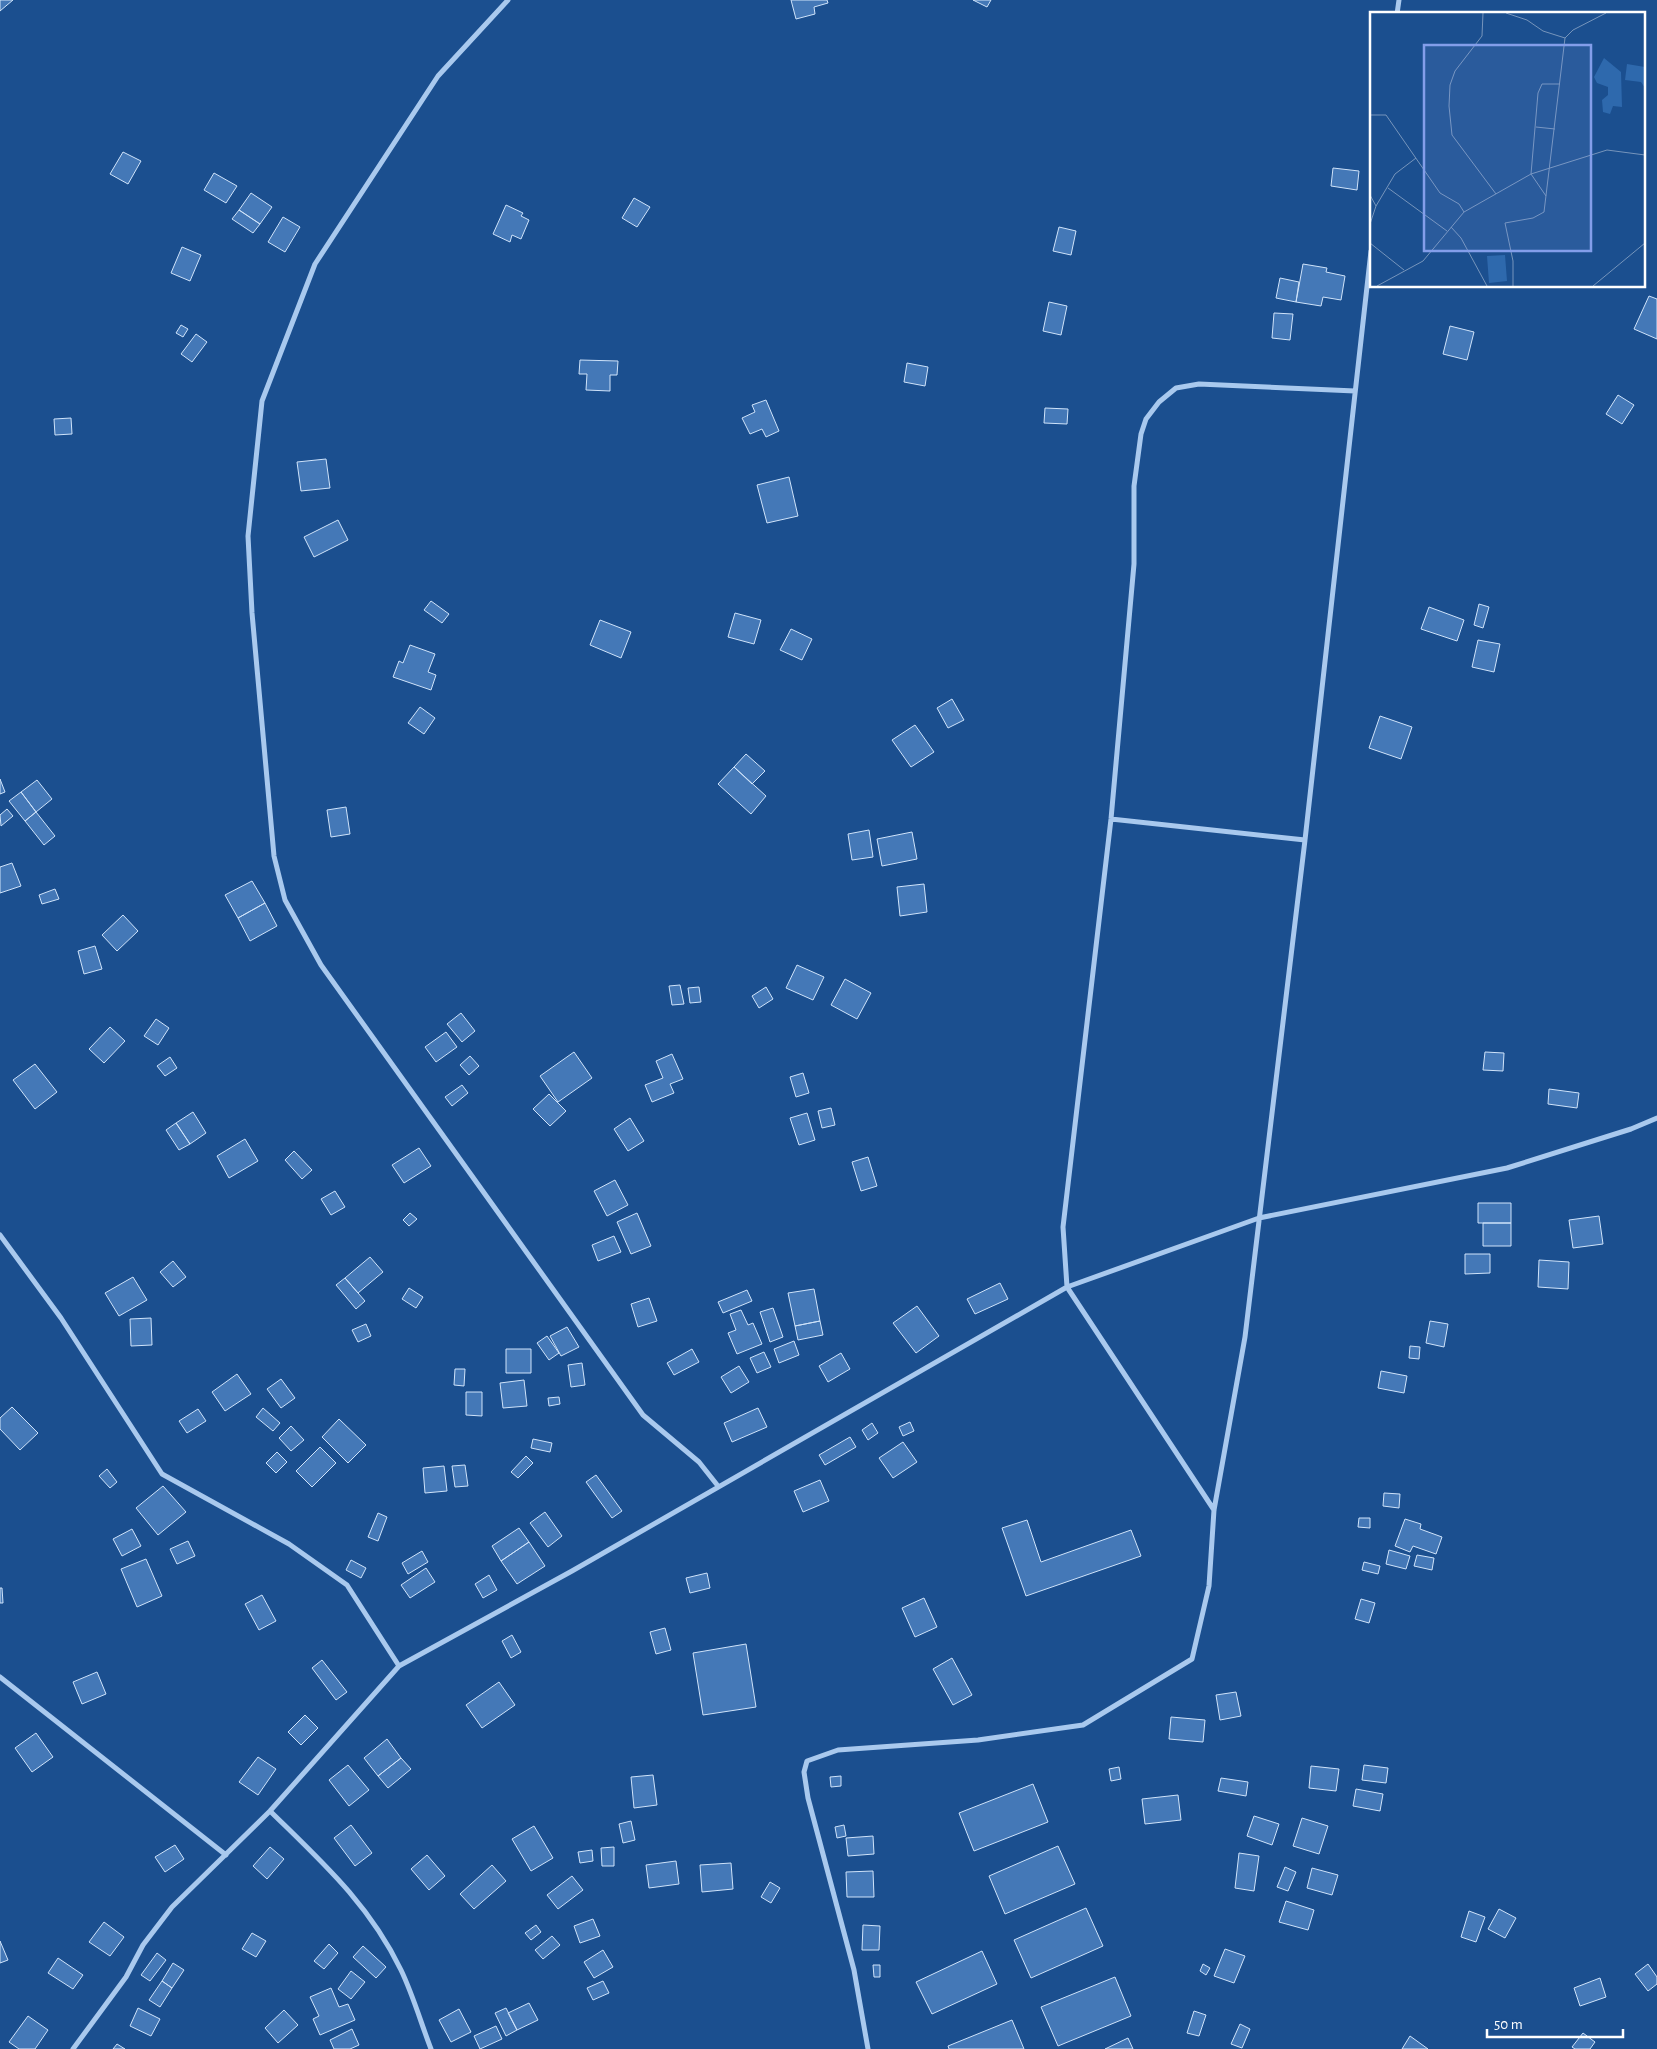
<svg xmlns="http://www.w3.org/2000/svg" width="1657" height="2049" font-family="'Alegreya Sans',sans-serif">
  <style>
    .building { fill: #4478b7; stroke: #cfe3fa }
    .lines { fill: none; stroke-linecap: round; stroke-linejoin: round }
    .minor { stroke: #a9c9ee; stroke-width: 5 }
    .inset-road { fill: none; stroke: #7695bc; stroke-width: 1 }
    .view { fill: #839eea; fill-opacity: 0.15; stroke: #839eea; stroke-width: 2.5 }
    .inset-edge { fill: none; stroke: #fff; stroke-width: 2.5 }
  </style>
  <rect width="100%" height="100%" fill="#1b4f8f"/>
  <path class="building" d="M0,0H13L0,11Z
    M791,0H827L828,3L814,7L815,14L796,19Z
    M973,0H991L987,7Z
    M123,152L141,161L128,184L110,174Z
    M1333,168L1359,171L1357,190L1331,186Z
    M214,173L237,186L226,203L204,190Z
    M251,193L272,207L260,224L239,210Z
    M634,198L650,207L637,227L622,218Z
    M506,205L523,213L521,216L529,220L521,239L512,235L510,242L493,234Z
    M239,210L260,224L253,233L232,219Z
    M283,217L300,227L285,252L268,242Z
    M1059,227L1076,231L1071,255L1053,251Z
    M182,247L201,255L190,281L171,273Z
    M1303,264L1327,268L1326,272L1345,276L1341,300L1323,297L1321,306L1296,302Z
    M1280,278L1299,282L1296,302L1276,298Z
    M1649,296L1657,299V339L1634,329Z
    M1049,302L1067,306L1061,335L1043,331Z
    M1274,313L1293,314L1290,340L1272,338Z
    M181,325L188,329L183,337L176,333Z
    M1450,326L1474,332L1467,360L1443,354Z
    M196,334L207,342L192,362L181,354Z
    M580,360L618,361L617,375H610V391L586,390L587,374H579Z
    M907,363L928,367L925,386L904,382Z
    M1618,395L1634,405L1622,424L1606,414Z
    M766,400L779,431L766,437L762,429L750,434L742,418L755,412L752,405Z
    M1045,408L1068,409L1067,424L1044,423Z
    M71,418L72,434L55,435L54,419Z
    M326,459L330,488L301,491L297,462Z
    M789,477L798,516L767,523L757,485Z
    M338,520L348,540L314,557L304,537Z
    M431,601L449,614L442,623L424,610Z
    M1479,604L1489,607L1483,628L1474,625Z
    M1429,607L1464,620L1457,641L1421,629Z
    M735,613L761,620L754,644L728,637Z
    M600,620L631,632L621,658L590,645Z
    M791,629L812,639L802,660L780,650Z
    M1478,640L1500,644L1494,672L1472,667Z
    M410,645L435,654L428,672L436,675L431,690L393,677L399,661L403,663Z
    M952,699L964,720L948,728L937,708Z
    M420,707L435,718L424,734L408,723Z
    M1380,716L1412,727L1401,759L1369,748Z
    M915,725L934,752L911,767L892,740Z
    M746,754L765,771L752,784L734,767Z
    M734,767L766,796L751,814L718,784Z
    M0,779L5,792L0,794Z
    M37,780L52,799L36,812L21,792Z
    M21,792L36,812L25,821L9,801Z
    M346,807L350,834L331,837L327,810Z
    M7,809L13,816L1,826L0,815Z
    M36,812L55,836L44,845L25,821Z
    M869,830L873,857L852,860L848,834Z
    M912,832L917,859L882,866L877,839Z
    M12,863L21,886L0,893V867Z
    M252,881L265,903L238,918L225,895Z
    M924,884L927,912L900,916L897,887Z
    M55,889L59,899L42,904L39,895Z
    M265,903L277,926L250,941L238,918Z
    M123,915L138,931L117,951L102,935Z
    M95,946L102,969L84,974L78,951Z
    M797,965L824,977L813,1000L786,988Z
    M845,979L871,993L857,1019L831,1005Z
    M680,985L684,1004L672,1005L669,986Z
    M699,987L701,1002L690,1003L688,988Z
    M766,987L773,999L759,1008L752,996Z
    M461,1013L475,1031L462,1042L447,1024Z
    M156,1019L169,1028L158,1045L144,1036Z
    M110,1027L125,1041L104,1063L89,1049Z
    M446,1032L457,1047L436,1062L425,1047Z
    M574,1052L592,1078L558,1102L540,1076Z
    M1485,1052L1504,1053L1503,1071L1483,1070Z
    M672,1054L683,1079L670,1084L674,1093L652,1102L645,1085L663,1078L656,1061Z
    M470,1056L479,1066L469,1075L460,1065Z
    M170,1057L177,1068L165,1076L157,1066Z
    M35,1064L57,1092L35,1109L13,1080Z
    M803,1073L809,1093L796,1097L790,1077Z
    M462,1085L468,1093L452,1106L445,1097Z
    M1549,1089L1579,1093L1577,1108L1548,1104Z
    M549,1094L566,1111L550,1126L533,1109Z
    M831,1108L835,1125L822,1128L818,1111Z
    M193,1112L206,1133L190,1144L176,1123Z
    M807,1113L815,1140L799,1145L790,1118Z
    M630,1118L644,1141L628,1151L614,1129Z
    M176,1123L190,1144L179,1150L166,1130Z
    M245,1139L258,1161L229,1178L217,1156Z
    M419,1148L431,1166L404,1183L392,1165Z
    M294,1151L312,1170L302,1179L285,1160Z
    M868,1157L877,1186L861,1191L852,1162Z
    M615,1180L628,1205L607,1216L594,1191Z
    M335,1191L345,1207L331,1215L321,1199Z
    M1478,1203H1511V1223H1478Z
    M410,1213L417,1219L409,1226L403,1220Z
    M637,1213L651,1246L631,1254L617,1222Z
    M1599,1216L1603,1244L1573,1248L1569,1220Z
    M1483,1223H1511V1246H1483Z
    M614,1236L621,1252L598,1261L592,1245Z
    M1465,1254H1490V1273L1465,1274Z
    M370,1257L383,1272L358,1293L345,1278Z
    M1539,1260L1569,1262L1568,1289L1538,1287Z
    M173,1261L186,1277L173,1287L160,1272Z
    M133,1277L147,1300L119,1316L105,1293Z
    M345,1278L365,1301L356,1309L336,1285Z
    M1000,1283L1008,1299L975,1314L967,1299Z
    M409,1288L423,1297L416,1308L402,1299Z
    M814,1289L820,1321L795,1326L788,1293Z
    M747,1290L752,1301L723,1313L718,1302Z
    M649,1298L657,1321L638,1327L631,1304Z
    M917,1306L939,1336L916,1353L893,1323Z
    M773,1308L783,1337L770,1342L760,1312Z
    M741,1310L748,1325L753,1323L762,1344L737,1354L728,1333L736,1330L730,1314Z
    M151,1318L152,1345L131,1346L130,1319Z
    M820,1321L823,1335L798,1340L795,1326Z
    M1430,1321L1448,1324L1444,1347L1426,1343Z
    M366,1324L371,1336L358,1342L352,1330Z
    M567,1327L579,1347L561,1356L550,1336Z
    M547,1336L559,1353L549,1360L537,1343Z
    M794,1341L799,1355L779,1363L774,1349Z
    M1410,1346L1420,1347L1419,1359L1409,1358Z
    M506,1349H531V1373H506Z
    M692,1349L699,1362L674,1375L667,1363Z
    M764,1352L771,1367L757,1373L750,1358Z
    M841,1353L850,1369L828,1382L819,1366Z
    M582,1363L585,1385L571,1387L568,1365Z
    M739,1366L749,1382L731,1393L721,1377Z
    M455,1369H465L464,1386L454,1385Z
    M1381,1371L1407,1376L1404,1393L1378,1388Z
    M237,1374L251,1394L225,1411L212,1392Z
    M281,1379L295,1398L281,1408L267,1389Z
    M524,1380L527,1406L503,1408L500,1383Z
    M466,1392H482V1416L466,1415Z
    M559,1397L560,1404L549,1406L548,1398Z
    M12,1407L38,1433L20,1450L0,1429V1418Z
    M263,1408L280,1423L273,1431L256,1417Z
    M758,1408L767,1427L732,1442L724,1423Z
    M198,1409L206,1421L187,1433L179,1421Z
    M339,1419L366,1445L348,1463L322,1437Z
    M910,1422L914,1431L903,1436L899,1427Z
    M872,1423L878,1433L868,1440L862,1430Z
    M291,1426L304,1440L291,1451L279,1438Z
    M850,1437L856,1447L825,1465L819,1455Z
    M533,1439L552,1443L550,1452L531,1448Z
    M903,1442L917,1462L893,1478L879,1458Z
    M320,1447L336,1463L312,1487L296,1471Z
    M277,1452L287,1462L276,1473L266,1463Z
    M526,1456L533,1463L518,1478L511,1472Z
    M465,1465L468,1486L455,1487L452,1466Z
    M444,1466L447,1491L425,1493L423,1468Z
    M107,1469L117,1482L110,1488L99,1476Z
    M596,1475L622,1511L612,1518L586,1482Z
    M820,1480L829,1501L803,1512L794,1491Z
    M163,1486L186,1512L158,1535L136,1508Z
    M1384,1493L1400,1494L1399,1508L1383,1506Z
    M545,1512L562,1536L548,1547L530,1523Z
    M378,1513L387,1517L378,1541L368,1537Z
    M1359,1518H1370V1528L1358,1527Z
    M1405,1519L1421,1524L1420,1529L1442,1537L1436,1554L1413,1546L1410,1552L1395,1546Z
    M1027,1520L1041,1562L1131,1530L1141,1556L1026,1596L1002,1528Z
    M519,1528L529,1542L501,1561L492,1546Z
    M132,1529L141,1546L122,1556L113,1539Z
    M188,1541L195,1556L177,1564L170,1549Z
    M529,1542L545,1566L517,1584L501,1561Z
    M1389,1550L1410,1556L1406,1569L1386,1564Z
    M422,1551L428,1562L408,1574L402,1563Z
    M1417,1555L1434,1558L1432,1570L1414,1566Z
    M146,1559L162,1596L137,1607L121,1569Z
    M351,1560L366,1568L361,1578L346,1570Z
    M1364,1562L1380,1566L1378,1574L1362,1570Z
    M426,1568L435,1582L410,1598L401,1585Z
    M707,1573L710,1588L690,1593L686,1578Z
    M489,1575L497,1590L483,1598L475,1584Z
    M0,1588H2L3,1603H0Z
    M262,1595L276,1621L259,1630L245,1604Z
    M924,1598L937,1627L915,1637L902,1608Z
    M1361,1599L1375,1603L1369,1623L1355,1619Z
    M665,1628L671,1650L656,1654L650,1632Z
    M512,1635L521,1652L511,1658L502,1641Z
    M746,1644L756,1707L703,1715L693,1653Z
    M952,1658L972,1695L953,1705L933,1669Z
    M322,1660L347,1692L336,1700L312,1668Z
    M97,1672L106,1694L82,1704L73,1682Z
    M499,1682L515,1705L482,1728L466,1705Z
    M1236,1692L1241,1716L1220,1720L1216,1695Z
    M305,1715L318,1728L301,1745L288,1732Z
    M1171,1717L1205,1720L1203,1742L1169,1739Z
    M36,1733L53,1757L32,1772L15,1748Z
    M387,1739L401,1758L378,1776L364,1758Z
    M258,1757L276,1769L258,1795L239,1782Z
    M401,1758L411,1769L388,1788L378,1776Z
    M348,1765L369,1790L349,1806L329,1780Z
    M1364,1765L1388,1768L1386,1783L1362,1780Z
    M1311,1766L1339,1769L1336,1791L1309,1788Z
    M1119,1767L1121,1779L1111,1781L1109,1769Z
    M653,1775L657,1805L634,1808L631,1777Z
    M841,1776V1786L831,1787L830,1777Z
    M1221,1778L1248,1782L1246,1796L1218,1791Z
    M1033,1784L1048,1822L974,1851L959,1813Z
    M1356,1789L1383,1794L1380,1811L1353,1806Z
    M1178,1795L1181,1820L1145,1824L1142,1799Z
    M1254,1816L1279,1824L1272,1845L1247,1836Z
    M1302,1818L1328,1826L1319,1854L1293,1846Z
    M631,1821L635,1840L623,1843L619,1824Z
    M351,1825L372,1853L355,1866L334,1838Z
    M844,1825L846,1836L837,1838L835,1827Z
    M534,1826L553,1858L531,1871L512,1839Z
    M873,1836L874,1854L848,1856L846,1838Z
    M175,1845L184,1859L165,1872L155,1857Z
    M1058,1846L1075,1884L1005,1914L989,1876Z
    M270,1847L284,1859L267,1879L253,1866Z
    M614,1847V1866H602L601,1848Z
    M592,1850L593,1861L580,1863L578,1852Z
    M1239,1853L1259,1856L1254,1891L1235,1888Z
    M427,1855L445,1876L429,1890L411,1869Z
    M676,1861L679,1884L649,1888L646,1865Z
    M731,1863L733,1889L702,1892L700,1865Z
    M492,1865L506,1881L474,1909L460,1894Z
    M1285,1867L1296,1872L1288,1891L1277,1887Z
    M1312,1868L1338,1875L1332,1895L1307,1888Z
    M873,1871L874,1897H847L846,1872Z
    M572,1876L583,1890L558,1909L547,1895Z
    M770,1882L780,1888L771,1903L761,1897Z
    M1286,1901L1314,1910L1308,1930L1279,1922Z
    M1086,1908L1103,1946L1031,1978L1014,1940Z
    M1499,1909L1516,1918L1505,1938L1488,1929Z
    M1469,1911L1485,1917L1476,1942L1461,1937Z
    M593,1919L600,1936L580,1943L574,1926Z
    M104,1922L124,1937L110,1956L89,1942Z
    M536,1925L541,1932L531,1940L525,1933Z
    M863,1925L880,1926L879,1950H862Z
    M252,1933L266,1941L256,1957L242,1949Z
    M552,1936L560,1945L543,1959L535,1950Z
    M0,1941L8,1960L0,1963Z
    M329,1944L338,1953L324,1969L314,1961Z
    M363,1946L386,1967L376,1978L353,1957Z
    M1225,1949L1245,1956L1234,1983L1214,1976Z
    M603,1950L613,1967L594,1978L584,1962Z
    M982,1951L997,1984L932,2014L916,1982Z
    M157,1953L166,1960L150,1981L141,1975Z
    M58,1958L83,1975L73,1989L48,1973Z
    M173,1963L184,1970L172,1988L162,1981Z
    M1203,1964L1210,1968L1206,1975L1200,1971Z
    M1648,1964L1657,1977V1984L1648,1991L1635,1974Z
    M873,1965H880V1977H874Z
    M351,1971L365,1982L351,1999L338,1989Z
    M1115,1977L1131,2016L1058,2046L1041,2007Z
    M1600,1978L1606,1997L1580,2006L1574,1988Z
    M162,1981L172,1988L160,2007L149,2000Z
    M603,1981L609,1993L593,2000L587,1988Z
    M331,1988L339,2007L348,2004L355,2020L320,2035L313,2019L319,2016L310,1997Z
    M529,2003L538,2020L517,2030L508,2013Z
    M138,2008L160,2019L151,2036L130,2026Z
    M506,2008L517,2030L506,2036L495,2013Z
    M459,2009L471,2032L451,2042L439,2020Z
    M284,2010L298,2025L278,2043L265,2028Z
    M1194,2011L1206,2015L1199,2036L1187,2033Z
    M28,2016L48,2030L35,2049H19L9,2042Z
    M1012,2020L1024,2049H949L948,2046Z
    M1240,2024L1250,2029L1242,2048L1231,2044Z
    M496,2026L502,2039L480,2049L474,2036Z
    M352,2029L359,2045L350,2049H334L330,2040Z
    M1583,2033L1595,2042L1590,2049H1575L1572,2047Z
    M1410,2036L1428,2049H1402Z
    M1128,2038L1133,2049H1105Z
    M117,2044L125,2049H113Z"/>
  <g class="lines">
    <path class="minor" d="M508,0L438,76L315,264L262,401L248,536L252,613L274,856L285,900L321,965L643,1415L699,1462L718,1486
      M1397,14L1399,0
      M1111,819L1305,840
      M0,1235L61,1318L162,1474L289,1544L347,1585L399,1666
      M1214,1510L1067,1287L1063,1227L1111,819L1134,564V486L1141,434L1146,419L1159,402L1176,388L1199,384L1355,391
      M0,1677L226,1855
      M270,1811C322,1862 369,1904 401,1970C413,1995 421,2023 431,2049
      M73,2049L126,1977L143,1945L172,1907L270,1811L399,1666L572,1571L1067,1287L1259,1218L1507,1168L1631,1129L1657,1118
      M868,2049L854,1970L808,1798L804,1772L807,1761L838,1750L978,1740L1083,1725L1192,1659L1209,1586L1214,1510L1245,1337L1305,840L1371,251"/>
  </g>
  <g transform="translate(1370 12)">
    <rect width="275" height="275" fill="#1b4f8f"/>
    <path d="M234,46L251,60L252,95L243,94L240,102L233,100L232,88L238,83V75L227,71L224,65ZM257,52L275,55V76L271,70L255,68ZM135,243L137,269L119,271L117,244Z" fill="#2e69ad"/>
    <path class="inset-road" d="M113,1L112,24L85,59L80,73L79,94L82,123L126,182M136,1L157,8L173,19L195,26M0,103H16L70,181L89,192L94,200M166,115L185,117M18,176L77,219M0,183L6,194L0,212M176,184L161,162L168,81L172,72H190M6,194L25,162L46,146M81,215L91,226L117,274M0,231L34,258M7,274L53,249L94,200L161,162L237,138L275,143M143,274V249L135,211L163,206L174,200L195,26L203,18L236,1M223,274L275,231"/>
    <path class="view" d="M54,33H221V239H54Z"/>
    <rect width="275" height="275" class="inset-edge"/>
  </g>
  <path d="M1487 2029v8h136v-8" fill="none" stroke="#ffffff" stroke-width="2.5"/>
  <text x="1494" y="2029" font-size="15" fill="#ffffff" stroke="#1b4f8f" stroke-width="4" paint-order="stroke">50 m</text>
</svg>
